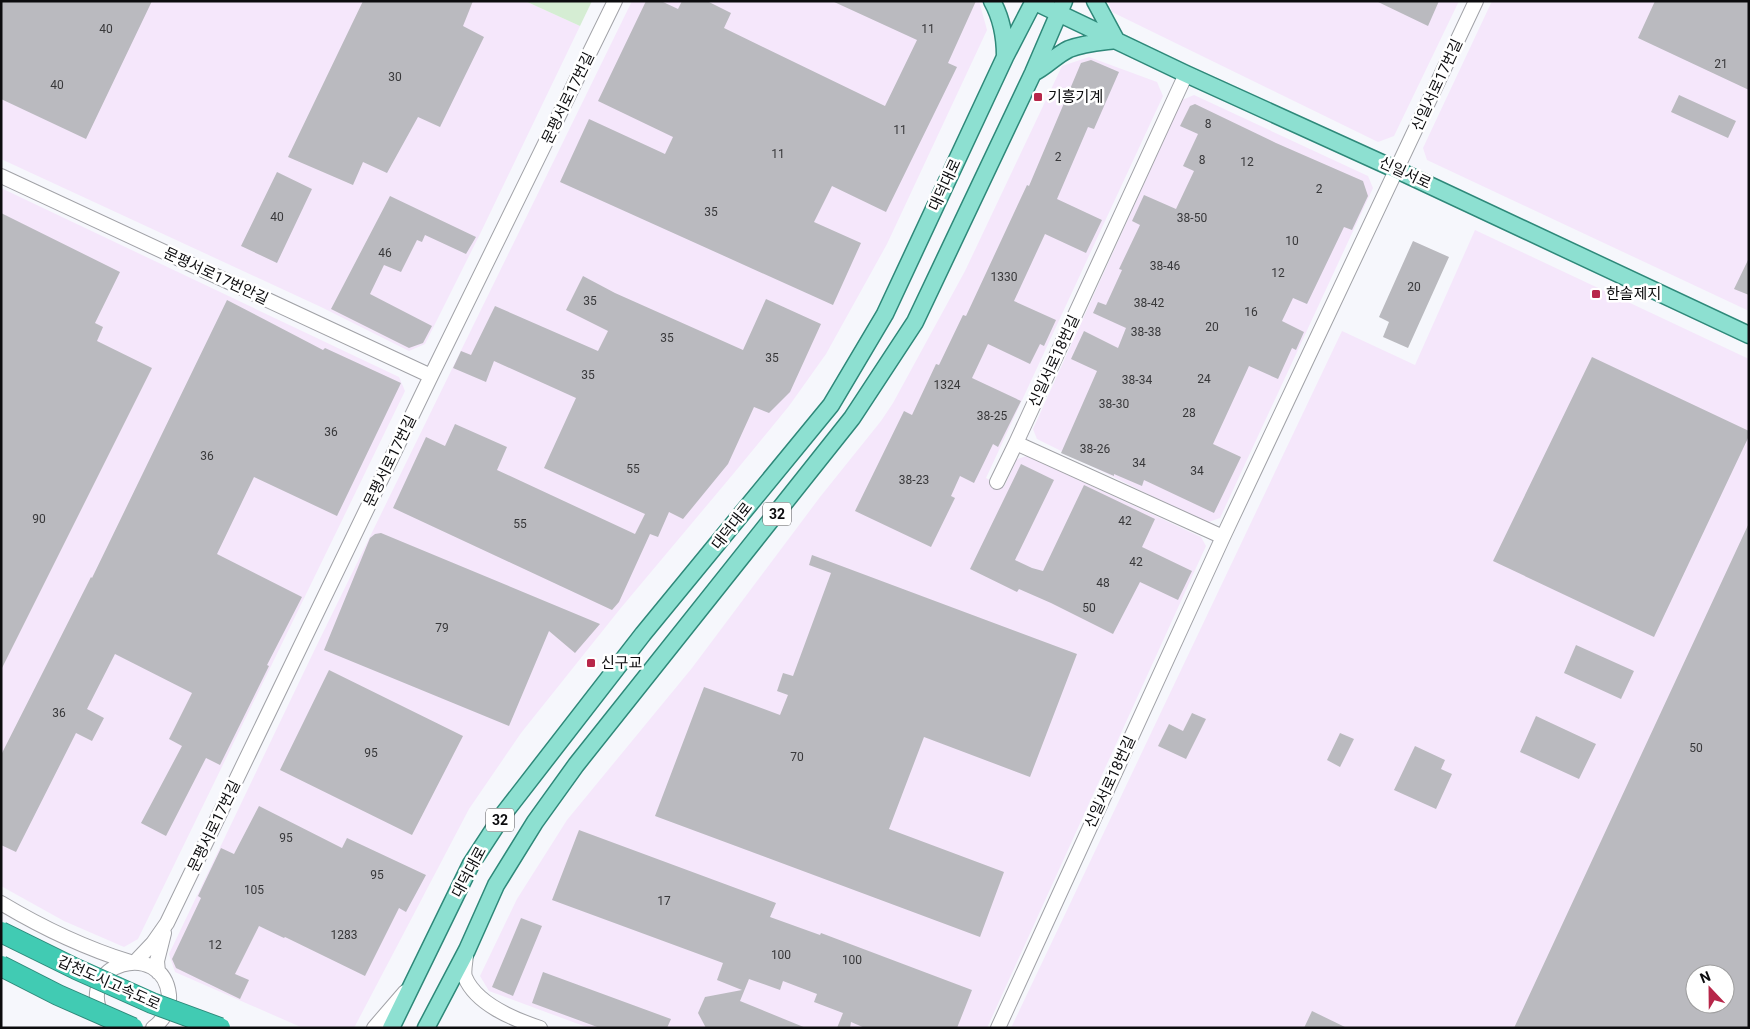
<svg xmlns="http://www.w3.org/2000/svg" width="1750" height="1029" font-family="Roboto,'Noto Sans KR',sans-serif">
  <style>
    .industrial { fill: #f5e7fb; fill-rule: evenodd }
    .green { fill: #d5edd3 }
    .building { fill: #bababf; fill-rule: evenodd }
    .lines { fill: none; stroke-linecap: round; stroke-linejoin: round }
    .minor-casing { stroke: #a1a2a7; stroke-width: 16 }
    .major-casing { stroke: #2e8879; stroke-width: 19 }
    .minor { stroke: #fff; stroke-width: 14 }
    .major { stroke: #8de0d1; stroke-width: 16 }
    .highway-bridge-casing { stroke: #2e8879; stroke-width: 22; stroke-linecap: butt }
    .highway-bridge { stroke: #41cbb3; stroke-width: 20 }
    .poi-dot { fill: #b72649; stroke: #fff; stroke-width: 2 }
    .labels { text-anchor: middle; stroke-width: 5; stroke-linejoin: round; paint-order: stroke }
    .number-label { font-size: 12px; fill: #38383a }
    .shield { fill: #fff; stroke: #555556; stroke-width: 1 }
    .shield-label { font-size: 14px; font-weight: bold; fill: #0c0c0e }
    .street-label { font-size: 15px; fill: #0c0c0e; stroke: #fff }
    .poi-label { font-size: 15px; fill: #0c0c0e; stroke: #fff; text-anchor: start }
  </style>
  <rect width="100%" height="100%" fill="#f6f7fc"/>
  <path class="industrial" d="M1,1H525L580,26L480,234L425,344L409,351L321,307L1,159Z
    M632,1H979L987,30L887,244L826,354L789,406L734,473L620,609L521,733L469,809L354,1028H303L175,972L169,954L314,651Z
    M1108,1H1459L1394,136L1378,142L1112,12Z
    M1492,1H1749V311L1427,160L1423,148Z
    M1089,57L1157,82L1163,96L986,478L1004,487L1017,459L1027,456L1201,537L1206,546L987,1028H589L489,991L480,976L517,899L567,820L692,668L820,497L881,421L893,403L965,271L1062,66Z
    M1194,95L1368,176L1373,188L1220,518L1206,523L1037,439L1033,429L1182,100Z
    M1,188L399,377L405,391L138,939L124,947L64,921L1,886Z
    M1475,230L1749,359V1028H1011L1342,331L1415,365ZM1695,974H1725V1004H1695Z"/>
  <path class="green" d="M525,1H592L580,26Z"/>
  <path class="building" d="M1,1H152L86,139L1,99Z
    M363,1H473L463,26L484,37L440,127L418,117L387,173L363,162L353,185L288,157Z
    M646,1H661L678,9L682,1H707L731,13L724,28L885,106L917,40L832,1H976L948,63L957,67L886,212L832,186L814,222L861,243L833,305L560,182L589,119L665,154L673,137L598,101Z
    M1376,1H1439L1428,26Z
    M1655,1H1749V90L1638,38Z
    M1091,60L1119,72L1094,129L1088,127L1057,199L1102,220L1086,253L1045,234L1014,301L1056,320L1044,346L1040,344L1030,364L988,344L972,378L1021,401L998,447L993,444L974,483L960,476L951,496L955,498L931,547L855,511L904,411L912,415L936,364L939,365L963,315L966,316L1027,185L1029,186L1081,63Z
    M1679,95L1736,121L1728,138L1671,112Z
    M1195,104L1276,143L1363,181L1368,196L1352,230L1344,227L1307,304L1293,298L1282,321L1304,332L1296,350L1292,348L1278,379L1249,366L1213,444L1241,457L1214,513L1144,480L1142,486L1114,474V476L1061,453L1097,371L1071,359L1084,331L1118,348L1126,328L1093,313L1098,302L1106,305L1122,270L1119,269L1140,225L1132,221L1144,195L1176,209L1194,171L1183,166L1198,134L1180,126L1190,106Z
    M277,172L312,189L277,263L241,246Z
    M390,196L476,237L466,254L425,235L422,242L417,240L401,272L384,265L370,294L432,326L423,343L409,348L331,309Z
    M1,213L120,272L95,323L103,327L97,341L152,368L1,670Z
    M1413,241L1449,257L1408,348L1383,337L1389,322L1379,317Z
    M1749,258V295L1734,289Z
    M583,276L615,293L743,350L766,299L821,324L790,392L769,413L754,407L728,464L683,519L669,512L658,537L650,534L619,602L612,610L393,508L426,437L445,446L455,424L507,447L497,470L635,534L645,514L544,468L576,398L494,361L486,382L453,368L461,351L471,355L495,306L598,351L608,331L566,310Z
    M227,300L323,350L325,348L401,383L337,516L254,477L217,554L302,597L267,665L269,666L220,765L206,758L166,836L141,823L182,746L169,739L192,693L115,654L87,709L104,718L92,741L76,733L16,852L1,845V755L91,577L92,578Z
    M1592,357L1749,431V436L1654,637L1493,561Z
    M1021,464L1054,480L1015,560L1032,568L1043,571L1084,485L1155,519L1142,547L1192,571L1178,600L1140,582L1113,634L1051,603L1019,589L1017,592L970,569Z
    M1749,523V1028H1514ZM1695,974H1725V1004H1695Z
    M381,533L600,624L575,653L549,631L509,726L324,650L370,538L375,534Z
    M812,555L1077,654L1030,777L924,737L889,829L1004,872L980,937L655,816L704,687L780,715L788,695L777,691L783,673L793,676L831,573L809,565Z
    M1576,645L1634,671L1621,699L1564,673Z
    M329,670L463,736L412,835L280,770Z
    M1192,713L1206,719L1186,759L1158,746L1169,724L1183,731Z
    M1536,716L1596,744L1579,779L1520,752Z
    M1340,733L1354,739L1340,767L1327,760Z
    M1415,746L1445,760L1441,769L1452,774L1436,809L1394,790Z
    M259,806L342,848L347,838L426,875L406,912L399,908L365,976L285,937L284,938L259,926L235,974L249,980L240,999L176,968L172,959L201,898L198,896L221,848L234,854Z
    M579,830L776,903L770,917L820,935L821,933L972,990L957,1028H865L851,1022L850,1028H837L843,1013L814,1002L817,994L783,981L780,990L749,979L740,1001L806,1028H706L698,1013L705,997L742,990L717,980L723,963L552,900Z
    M521,918L542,926L513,996L492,987Z
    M543,972L671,1019L667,1028H600L532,1003Z
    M1312,1011L1347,1028H1304Z"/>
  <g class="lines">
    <defs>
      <path id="minor" d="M1186,74L1016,443L1223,537
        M1,176L431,376
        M997,482L1016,443
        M1,903C41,927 85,948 130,962
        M466,954C466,960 463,971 465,977C476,1004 513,1019 540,1028
        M135,962L153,943L167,923L431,376L615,1
        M158,972L157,961L164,933
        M103,1018C73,962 163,939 169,995C170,1008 164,1020 153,1028
        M374,1028L405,992
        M998,1028L1223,537L1476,1"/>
      <path id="major" d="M992,1C1002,19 1005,36 1005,56
        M1033,1L1186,74L1397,170L1749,335
        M1095,1L1116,40
        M1033,73C1046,67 1056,55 1069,49C1084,43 1101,42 1116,40
        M391,1028L471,864L505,812L643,634L831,405L885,314L1005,57L1034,1
        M426,1028L467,950L496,885L535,822L576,765L852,418L915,322L1033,73L1064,1"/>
    </defs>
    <use href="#minor" class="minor-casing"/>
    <use href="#major" class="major-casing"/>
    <use href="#minor" class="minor"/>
    <use href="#major" class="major"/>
    <defs>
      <path id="highway-bridge" d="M1,932L76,969L152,1003L220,1028
        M1,966L58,995L133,1028"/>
    </defs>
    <use href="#highway-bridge" class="highway-bridge-casing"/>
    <use href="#highway-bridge" class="highway-bridge"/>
  </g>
  <g class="poi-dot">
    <rect x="1033" y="92" width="10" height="10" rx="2.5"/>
    <rect x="1591" y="289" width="10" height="10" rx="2.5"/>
    <rect x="586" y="658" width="10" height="10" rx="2.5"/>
  </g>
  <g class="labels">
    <g class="number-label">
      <text x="106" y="33">40</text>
      <text x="928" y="33">11</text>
      <text x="1721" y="68">21</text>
      <text x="395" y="81">30</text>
      <text x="57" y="89">40</text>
      <text x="1208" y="128">8</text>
      <text x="900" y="134">11</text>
      <text x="778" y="158">11</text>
      <text x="1058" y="161">2</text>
      <text x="1202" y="164">8</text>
      <text x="1247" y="166">12</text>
      <text x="1319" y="193">2</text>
      <text x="711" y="216">35</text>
      <text x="277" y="221">40</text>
      <text x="1192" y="222">38-50</text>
      <text x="1292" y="245">10</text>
      <text x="385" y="257">46</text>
      <text x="1165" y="270">38-46</text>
      <text x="1278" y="277">12</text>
      <text x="1004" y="281">1330</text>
      <text x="1414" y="291">20</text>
      <text x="590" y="305">35</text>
      <text x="1149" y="307">38-42</text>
      <text x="1251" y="316">16</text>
      <text x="1212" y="331">20</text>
      <text x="1146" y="336">38-38</text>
      <text x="667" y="342">35</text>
      <text x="772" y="362">35</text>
      <text x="588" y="379">35</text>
      <text x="1204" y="383">24</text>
      <text x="1137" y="384">38-34</text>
      <text x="947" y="389">1324</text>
      <text x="1114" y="408">38-30</text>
      <text x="1189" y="417">28</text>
      <text x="992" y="420">38-25</text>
      <text x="331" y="436">36</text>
      <text x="1095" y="453">38-26</text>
      <text x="207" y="460">36</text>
      <text x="1139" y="467">34</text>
      <text x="633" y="473">55</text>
      <text x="1197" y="475">34</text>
      <text x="914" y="484">38-23</text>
      <text x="39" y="523">90</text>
      <text x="1125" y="525">42</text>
      <text x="520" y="528">55</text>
      <text x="1136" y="566">42</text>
      <text x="1103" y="587">48</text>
      <text x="1089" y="612">50</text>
      <text x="442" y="632">79</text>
      <text x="59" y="717">36</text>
      <text x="1696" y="752">50</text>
      <text x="371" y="757">95</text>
      <text x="797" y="761">70</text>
      <text x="286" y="842">95</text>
      <text x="377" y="879">95</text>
      <text x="254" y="894">105</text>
      <text x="664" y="905">17</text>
      <text x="344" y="939">1283</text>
      <text x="215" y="949">12</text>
      <text x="781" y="959">100</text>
      <text x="852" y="964">100</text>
    </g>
    <g class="shield">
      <rect x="763" y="502.5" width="28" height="23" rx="4"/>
      <rect x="486" y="808.5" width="28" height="23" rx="4"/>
    </g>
    <g class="shield-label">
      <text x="777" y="519">32</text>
      <text x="500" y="825">32</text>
    </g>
    <g class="street-label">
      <text transform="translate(1437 85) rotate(-65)" y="5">신일서로17번길</text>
      <text transform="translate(568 98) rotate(-64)" y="5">문평서로17번길</text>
      <text transform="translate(1405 173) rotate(25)" y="5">신일서로</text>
      <text transform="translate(945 185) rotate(-65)" y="5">대덕대로</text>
      <text transform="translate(216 276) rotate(25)" y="5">문평서로17번안길</text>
      <text transform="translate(1054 361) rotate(-65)" y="5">신일서로18번길</text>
      <text transform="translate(390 461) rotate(-64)" y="5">문평서로17번길</text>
      <text transform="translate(732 526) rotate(-52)" y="5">대덕대로</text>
      <text transform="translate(1110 782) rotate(-65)" y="5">신일서로18번길</text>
      <text transform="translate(214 826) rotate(-64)" y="5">문평서로17번길</text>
      <text transform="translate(469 872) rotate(-62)" y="5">대덕대로</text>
      <text transform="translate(109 983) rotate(24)" y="5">갑천도시고속도로</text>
    </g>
    <g class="poi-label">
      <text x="1048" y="102">기흥기계</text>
      <text x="1606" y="299">한솔제지</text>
      <text x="601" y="668">신구교</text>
    </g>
  </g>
  <rect width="1750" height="1029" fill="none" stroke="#0c0c0e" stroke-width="5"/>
  <g transform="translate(1710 989) rotate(338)"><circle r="24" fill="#ffffff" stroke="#9e9e9f"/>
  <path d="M0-4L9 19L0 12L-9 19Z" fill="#b72649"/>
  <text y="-8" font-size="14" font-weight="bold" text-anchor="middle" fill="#0c0c0e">N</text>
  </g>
</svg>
